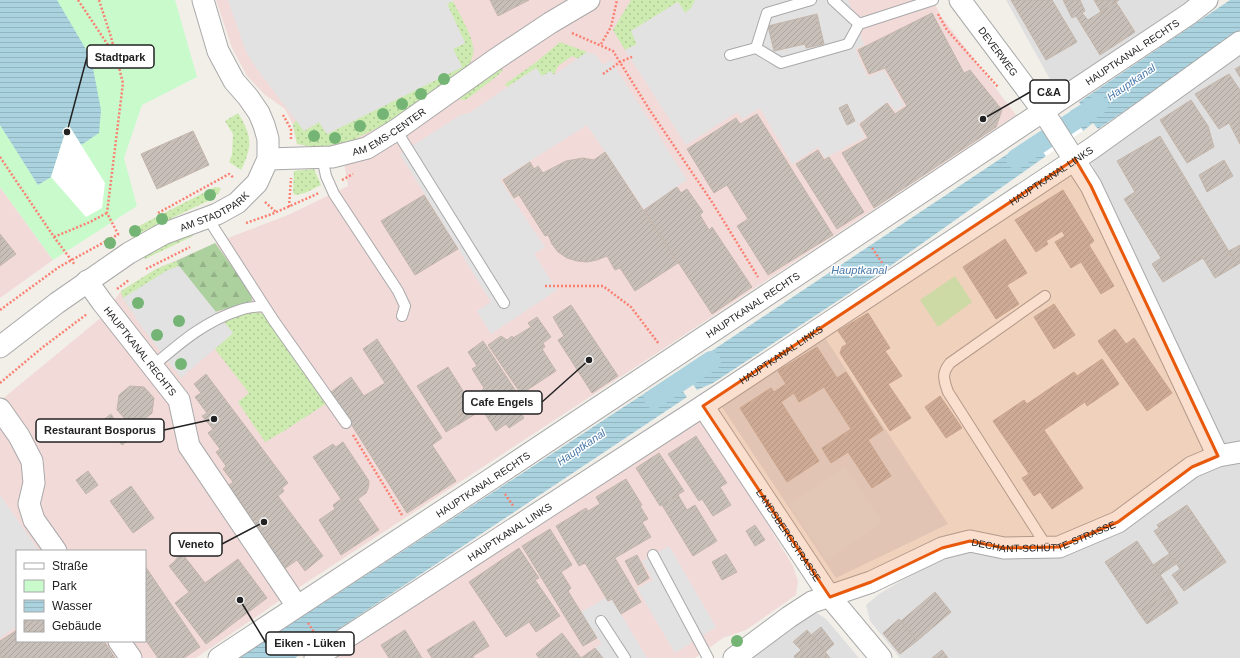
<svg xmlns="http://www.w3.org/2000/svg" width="1240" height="658" font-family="Arial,sans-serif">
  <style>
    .residential { fill: #e0dfdf }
    .commercial { fill: #f2dad9; fill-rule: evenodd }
    .grass { fill: url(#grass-dots) }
    .forest { fill: url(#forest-firs) }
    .park { fill: #c8facc }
    .parking { fill: #e2e2e2 }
    .water { fill: url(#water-rules) }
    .pier { fill: #fff }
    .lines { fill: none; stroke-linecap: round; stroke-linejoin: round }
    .canal { stroke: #aad3df; stroke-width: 20 }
    .building { fill: url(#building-hatch); stroke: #c4b6ab }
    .lane-casing { stroke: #a9a9a9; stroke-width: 12 }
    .street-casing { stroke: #a9a9a9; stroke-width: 23 }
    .path { stroke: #fa8072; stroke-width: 2.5; stroke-dasharray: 2 2; stroke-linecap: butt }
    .lane { stroke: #fff; stroke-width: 10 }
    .street { stroke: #fff; stroke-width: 21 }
    .tree { fill: #74b475 }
    .marked { fill: #e8590c; fill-opacity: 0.2; stroke: #e8590c; stroke-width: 3; stroke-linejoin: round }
    .labels { text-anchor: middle; stroke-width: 3; stroke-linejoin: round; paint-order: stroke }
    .street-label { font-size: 10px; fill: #222; stroke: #fff }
    .water-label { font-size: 11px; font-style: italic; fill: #4a7aab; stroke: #fff }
    .leader { fill: none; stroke: #222; stroke-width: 1.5 }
    .callout-dot { fill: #222; stroke: #fff; stroke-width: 1.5 }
    .callout { fill: #fff; stroke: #222; stroke-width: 1.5 }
    .callout-label { font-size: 11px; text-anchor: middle; font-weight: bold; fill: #222 }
  </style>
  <defs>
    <pattern id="grass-dots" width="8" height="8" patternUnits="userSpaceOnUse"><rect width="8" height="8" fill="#cdebb0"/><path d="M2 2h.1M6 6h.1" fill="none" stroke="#b0c997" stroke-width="1.8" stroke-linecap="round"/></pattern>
    <pattern id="forest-firs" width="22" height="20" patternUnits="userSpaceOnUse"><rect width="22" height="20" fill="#add19e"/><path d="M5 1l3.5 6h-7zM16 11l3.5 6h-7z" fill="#95b388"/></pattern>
    <pattern id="water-rules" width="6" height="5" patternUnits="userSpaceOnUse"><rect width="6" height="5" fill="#aad3df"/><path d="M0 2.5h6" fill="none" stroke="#92b5bf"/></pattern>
    <pattern id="building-hatch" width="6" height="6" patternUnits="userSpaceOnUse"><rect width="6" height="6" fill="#c7bfb8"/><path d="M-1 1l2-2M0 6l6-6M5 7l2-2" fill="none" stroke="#aba49e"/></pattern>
  </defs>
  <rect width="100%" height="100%" fill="#f2efe9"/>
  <path class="residential" d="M1006,0H1190L1056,90Z
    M1240,52V658H900L870,621L866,605L879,594L945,555L970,549L1059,554L1228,459L1090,160Z
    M823,335L948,524L836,578L720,404Z
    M812,611L817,613L826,619L859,658H746Z"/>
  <path class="commercial" d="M216,0H933L941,16L1016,115L654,355L292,592L196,658H0V401L103,316L121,291L156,269L233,236L288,215L348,186L341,144L319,148L297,144L293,125L285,109L265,95L247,76L232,48ZM17,551H145V641H17Z
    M0,187L53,260L0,298Z
    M702,416L793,566L798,581L796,595L746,630L723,638L695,658H328Z"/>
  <path class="grass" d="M631,0H695L691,9L685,13L678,2L631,31L637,44L625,50L613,30Z
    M453,1C459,14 476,40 473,54C472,61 468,66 464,71L393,120L353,140L319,148L297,144L293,125L296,120L304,131L319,122L327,134L462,67L453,49L465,43L447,4Z
    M560,42L587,52L578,59L572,56L558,66L554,75L542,77L536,68L507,87L505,84L535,63Z
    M499,68L503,70L497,76L466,100L455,99Z
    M238,113C252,136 253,145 241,170L229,162L232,155L233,134L225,121Z
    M314,169L321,185L305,193L296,195L293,193L294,171Z
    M215,187L221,188L219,193L210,200L132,237L129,231Z
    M192,232L193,236L145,259L142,256L161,245Z
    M176,261L179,266L166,271L131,311L123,298L121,291L156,269Z
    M255,312L264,314L327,403L284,431L265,442L238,402L249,393L215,349L233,333L223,321L235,316Z"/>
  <path class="forest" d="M215,243L251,293L252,301L215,312L179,266L176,261Z"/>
  <path class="park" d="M0,0H175L197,77L142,105L124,158L137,206L53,260L0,187Z
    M955,276L972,302L938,327L920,300Z"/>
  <path class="parking" d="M228,0H454L447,4L465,43L453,49L462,67L327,134L319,122L304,131L257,69L246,52Z
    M695,0H848L864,45L855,49L868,77L884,70L904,105L896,111L888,102L858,124L865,137L825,158L818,147L792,164L760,108L742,119L737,112L686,145L625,50L637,44L631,31L678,2L685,13L691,8Z
    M587,52L596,55L603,65L611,60L687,180L644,209L587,125L500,180L545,247L534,254L557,290L491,334L477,311L491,302L400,154L460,115L469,113L536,68L542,76L551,71L554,75Z
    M179,266L233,333L181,378L143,329L123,298L166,271Z
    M845,467L882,523L827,560L789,504Z
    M0,495L39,551H17V626L0,638Z
    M669,546L716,627L675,653L637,588L653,580L642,561Z
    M606,598L609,603L612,599L647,658H603L595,648L602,643L597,638L581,612Z"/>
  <path class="water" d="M0,0H57L91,58L101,110L99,133L81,145L68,124L51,177L38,185L0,125Z
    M1230,0H1240V32L1098,129L1093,123L1083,131L1070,111L1081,105L1079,102Z
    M1033,137L1046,156L883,271L713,383L697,390L683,370Z
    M671,376L687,397L295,658H239Z"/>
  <path class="pier" d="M1070,111L1083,131L1046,156L1033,137Z
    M68,124L105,183L102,208L86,217L51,177Z"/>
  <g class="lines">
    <path class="canal" d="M1016,159L1098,105
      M654,399L711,361"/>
  </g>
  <path class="building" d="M490,0H529L498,16Z
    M1011,0H1052L1077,42L1046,60Z
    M1063,0H1080L1085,11L1082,13L1088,20L1116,2L1135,32L1100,55L1076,16L1072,18Z
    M1094,0H1119L1101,12Z
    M932,13L964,73L970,70L1002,110L996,127L874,208L842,153L868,138L860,124L887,103L895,114L907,106L885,68L869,74L858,50Z
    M817,14L824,44L806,48L805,44L774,51L768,26Z
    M1240,66V77L1235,69Z
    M1229,74L1240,90V144L1229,123L1219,129L1195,94Z
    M1191,100L1208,126L1214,147L1187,163L1160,120Z
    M847,104L855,121L847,125L839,108Z
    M757,114L833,235L768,275L737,226L748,219L727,185L714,193L687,149L736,118L740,124Z
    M193,131L209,165L157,189L141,154Z
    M1160,136L1237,265L1215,278L1203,258L1163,282L1152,264L1161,258L1124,199L1135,192L1117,161Z
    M818,150L824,160L829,157L864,212L837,229L796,164Z
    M605,152L678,263L635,291L620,268L615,270L607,256L597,260L587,262L577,261L567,258L558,252L552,244L548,235L545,236L519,195L514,198L503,180L530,162L534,169L538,166L543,173L566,161L583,158L594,160Z
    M1224,160L1233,176L1207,192L1199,175Z
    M677,187L681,193L687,189L703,212L700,215L709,230L712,227L752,287L712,314L644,210Z
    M1063,190L1094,241L1089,245L1114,286L1101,294L1081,262L1071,268L1055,242L1065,236L1062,231L1046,241L1048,244L1036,252L1015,220Z
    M424,195L458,249L415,275L381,221Z
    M0,234L16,254L0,266Z
    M1005,239L1027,273L1007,285L1019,304L996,319L963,267Z
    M1240,245V263L1237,265L1229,251Z
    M1054,304L1075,335L1054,349L1034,317Z
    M571,305L618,376L592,393L558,340L564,336L553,317Z
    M868,313L890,348L885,351L902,376L888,384L911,418L890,431L840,353L842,347L847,344L838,331Z
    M537,317L551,337L543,343L545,347L542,349L556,371L521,394L488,345L501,336L507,340L512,336L513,338L531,327L528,323Z
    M1115,329L1126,344L1134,338L1172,393L1147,411L1098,341Z
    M377,339L442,438L432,445L456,481L407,513L331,392L351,377L364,396L385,383L363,349Z
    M483,341L525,405L518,409L524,418L509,428L506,424L496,431L477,402L486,396L482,390L484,388L472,369L477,366L468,352Z
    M817,347L837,378L846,372L883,430L868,440L891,476L872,488L848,452L831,463L822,448L851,429L824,387L799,402L794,393L781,402L819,461L787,482L740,408L771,388L774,392L786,384L778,371Z
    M1102,359L1119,384L1087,406L1085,402L1044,430L1083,488L1052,509L1040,492L1034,496L1022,478L1029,474L993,421L1024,400L1027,404L1074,372L1077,376Z
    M448,367L477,413L446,432L417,386Z
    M206,374L288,483L282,488L284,491L278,496L323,556L305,571L297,560L284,569L224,489L233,482L223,469L226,466L216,452L220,449L208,433L213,429L202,416L207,413L195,397L201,393L194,384Z
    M130,386L144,387L154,398L152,413L141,422L127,421L117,410L119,395Z
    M940,396L962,428L946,438L925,407Z
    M111,414L118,425L105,435L97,425Z
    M129,425L136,435L122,445L114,435Z
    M696,436L727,483L720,487L731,505L713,516L702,499L699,501L668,454Z
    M343,442L369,481L368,489L366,493L358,499L379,530L341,555L319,520L335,509L333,505L341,499L313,457L333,444L336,447Z
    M659,453L684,491L660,506L636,468Z
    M88,471L98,485L86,494L76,480Z
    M626,479L642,505L640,506L648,519L642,522L651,537L615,558L641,602L621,614L612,599L608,601L585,563L579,566L556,526L586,508L588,511L600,504L596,497Z
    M131,486L154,518L133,533L110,501Z
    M678,495L687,510L695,505L717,541L693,556L662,505Z
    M1187,505L1226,562L1184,591L1172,575L1180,569L1154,531L1159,528L1157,525Z
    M755,525L765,540L755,546L746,531Z
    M550,529L572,565L561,572L571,588L568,591L597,638L583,646L522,546Z
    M1137,541L1171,591L1139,613L1105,562Z
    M519,548L539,578L535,580L560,616L536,632L529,622L506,637L469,582Z
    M181,552L205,583L238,559L267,598L206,644L175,603L189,592L169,566L175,561Z
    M726,554L737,572L722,580L712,562Z
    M1169,554L1176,564L1160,575L1153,565Z
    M637,555L649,578L638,585L625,561Z
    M145,566L200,647L184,658H158L145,639Z
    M1171,591L1178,603L1147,624L1139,613Z
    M935,592L951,612L917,641L901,621Z
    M899,619L917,641L900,654L883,633Z
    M474,621L489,646L473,656L474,658H432L427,650Z
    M821,627L834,644L825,652L811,635Z
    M17,630V641H104L115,658H0V641Z
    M405,630L422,658H389L381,645Z
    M807,630L815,639L801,650L793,642Z
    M562,633L581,658H539L536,654Z
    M815,639L830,658H795L794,656Z
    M595,648L603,658H581Z
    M942,650L948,658H932Z"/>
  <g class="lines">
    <defs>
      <path id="lane" d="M833,0L859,24L933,0
        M756,48L781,63L848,44L859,24
        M730,55L756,48L767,13L811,0
        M396,130L504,303
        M322,157L326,176L334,194L398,291L405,306L402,316
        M207,217L274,321L346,423
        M1045,296L950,363C941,374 944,380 948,392L1047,547
        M153,366C180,343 205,321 240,310C248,307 256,307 264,306
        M653,555L708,658
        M601,621L625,658"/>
      <g id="street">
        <path id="s1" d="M960,0L1043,111L1091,186L1218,456"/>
        <path id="s2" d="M268,159L332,157L367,148L396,130L493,61L550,23L589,0"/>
        <path id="s3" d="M87,281L102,302L179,400L189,446L297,606"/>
        <path id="s4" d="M0,347L57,303L129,253L163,234L217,214L237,203L257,183L268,159V139L264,125L259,113L248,97L234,81L218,51L203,0"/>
        <path id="s5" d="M703,406L830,597L881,658"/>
        <path d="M0,409L19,436L32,461L34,483L29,504L34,520L56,551"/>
        <path d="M119,641L131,658"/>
        <path id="s6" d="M219,658L494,477L1189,14L1207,0"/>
        <path id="s7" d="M315,658L703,406L1091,149L1240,42"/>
        <path id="s8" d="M734,658L789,617L812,602L871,582L942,548L970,541L1004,548L1059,547L1118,522L1192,467L1218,456L1240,452"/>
      </g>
    </defs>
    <use href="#lane" class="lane-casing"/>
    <use href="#street" class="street-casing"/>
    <path class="path" d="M78,0L116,57
      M99,0L111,37L123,83L107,213L119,236
      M938,14L947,30L998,87
      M572,33L613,51L649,109L712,202L758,277
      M601,44L611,27L617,0
      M603,74L620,62L634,56
      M283,115L291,129V139
      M0,157L54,237L75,265
      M342,180L353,174
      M265,202L276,212
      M289,207L291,178
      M158,213L229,174L234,178
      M246,223L272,214L319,193
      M54,237L90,222L107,213
      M872,248L883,264
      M146,269L190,247
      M545,286H603L631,307L659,344
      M117,289L129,280
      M0,310L59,267L119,234
      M0,383L43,347L87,314
      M353,435L402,515
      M505,494L514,507
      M308,623L316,635"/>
    <use href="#lane" class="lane"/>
    <use href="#street" class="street"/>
  </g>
  <g class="tree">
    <circle cx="444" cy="79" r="6"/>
    <circle cx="421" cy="94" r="6"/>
    <circle cx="402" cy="104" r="6"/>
    <circle cx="383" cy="114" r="6"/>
    <circle cx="360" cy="126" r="6"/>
    <circle cx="314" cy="136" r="6"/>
    <circle cx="335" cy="138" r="6"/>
    <circle cx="210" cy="195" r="6"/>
    <circle cx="162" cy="219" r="6"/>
    <circle cx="135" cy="231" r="6"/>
    <circle cx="110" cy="243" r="6"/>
    <circle cx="138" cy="303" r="6"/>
    <circle cx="179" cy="321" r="6"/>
    <circle cx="157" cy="335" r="6"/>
    <circle cx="181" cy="364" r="6"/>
    <circle cx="737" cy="641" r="6"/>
  </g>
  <path class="marked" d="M1075,159L1091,186L1218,456L1192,467L1118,522L1059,547L1004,548L970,541L942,548L871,582L830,597L703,406Z"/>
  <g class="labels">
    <g class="street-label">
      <text dy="4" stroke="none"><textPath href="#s1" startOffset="64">DEVERWEG</textPath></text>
      <text dy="4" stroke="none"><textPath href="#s6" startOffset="1096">HAUPTKANAL RECHTS</textPath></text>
      <text dy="4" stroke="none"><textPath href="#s2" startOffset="127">AM EMS-CENTER</textPath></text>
      <text dy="4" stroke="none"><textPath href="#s7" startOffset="880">HAUPTKANAL LINKS</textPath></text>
      <text dy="4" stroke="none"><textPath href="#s4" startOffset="255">AM STADTPARK</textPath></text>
      <text dy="4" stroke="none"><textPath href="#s6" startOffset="640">HAUPTKANAL RECHTS</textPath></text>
      <text dy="4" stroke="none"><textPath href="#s3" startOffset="88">HAUPTKANAL RECHTS</textPath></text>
      <text dy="4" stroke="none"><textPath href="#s7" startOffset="556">HAUPTKANAL LINKS</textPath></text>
      <text dy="4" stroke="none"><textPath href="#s6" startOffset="316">HAUPTKANAL RECHTS</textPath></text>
      <text dy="4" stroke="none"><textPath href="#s8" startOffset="342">DECHANT-SCHÜTTE-STRASSE</textPath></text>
      <text dy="4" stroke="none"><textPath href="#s7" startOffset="232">HAUPTKANAL LINKS</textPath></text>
      <text dy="4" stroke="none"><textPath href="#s5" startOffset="155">LANDSBERGSTRASSE</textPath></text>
    </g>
    <g class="water-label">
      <text transform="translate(1131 82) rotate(-34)" y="4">Hauptkanal</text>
      <text x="859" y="274">Hauptkanal</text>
      <text transform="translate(581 447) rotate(-34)" y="4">Hauptkanal</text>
    </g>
  </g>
  <path class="leader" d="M67 132L87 57M983 119L1030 92M589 360L542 402M214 419L164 430M264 522L222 544M240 600L266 643"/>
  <g class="callout-dot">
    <circle cx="67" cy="132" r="4"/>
    <circle cx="983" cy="119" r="4"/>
    <circle cx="589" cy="360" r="4"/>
    <circle cx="214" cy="419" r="4"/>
    <circle cx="264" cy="522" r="4"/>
    <circle cx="240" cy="600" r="4"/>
  </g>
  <g class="callout">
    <rect x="87" y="45" width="67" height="23" rx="4"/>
    <rect x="1030" y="80" width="39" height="23" rx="4"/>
    <rect x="463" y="391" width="79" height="23" rx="4"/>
    <rect x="36" y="419" width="128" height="23" rx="4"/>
    <rect x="170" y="533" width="52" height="23" rx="4"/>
    <rect x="266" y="632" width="88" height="23" rx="4"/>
  </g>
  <g class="callout-label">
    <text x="120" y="61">Stadtpark</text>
    <text x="1049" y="96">C&amp;A</text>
    <text x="502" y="406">Cafe Engels</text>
    <text x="100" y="434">Restaurant Bosporus</text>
    <text x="196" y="548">Veneto</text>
    <text x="310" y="647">Eiken - Lüken</text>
  </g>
  <rect x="16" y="550" width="130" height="92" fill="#ffffff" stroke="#a7a7a7"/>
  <rect x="24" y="563" width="20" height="6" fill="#ffffff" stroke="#a7a7a7"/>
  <text x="52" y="570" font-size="12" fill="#222222">Straße</text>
  <rect x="24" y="580" width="20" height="12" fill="#c8facc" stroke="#a7a7a7"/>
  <text x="52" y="590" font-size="12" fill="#222222">Park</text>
  <rect x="24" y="600" width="20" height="12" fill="url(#water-rules)" stroke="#a7a7a7"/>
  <text x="52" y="610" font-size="12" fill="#222222">Wasser</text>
  <rect x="24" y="620" width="20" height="12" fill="url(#building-hatch)" stroke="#a7a7a7"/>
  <text x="52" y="630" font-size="12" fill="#222222">Gebäude</text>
</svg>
